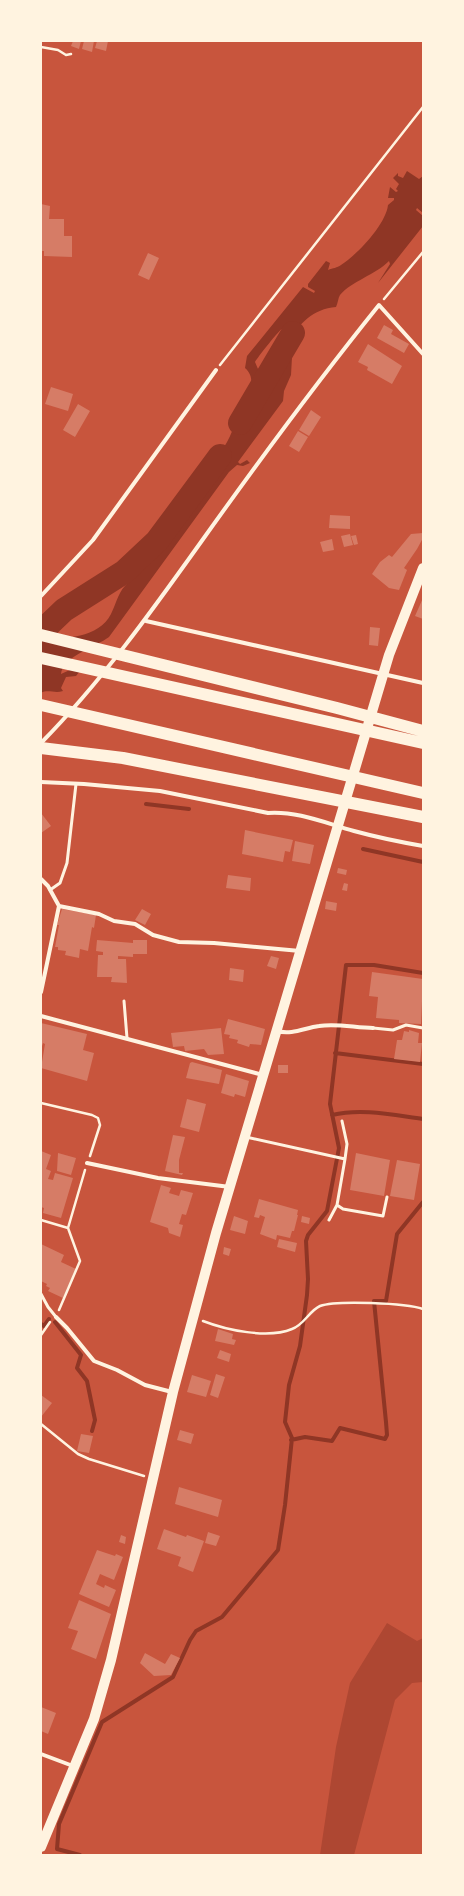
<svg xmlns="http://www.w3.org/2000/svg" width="464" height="1896" font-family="Barlow,sans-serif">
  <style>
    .green { fill: #ae4732 }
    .water { fill: #8f3625; fill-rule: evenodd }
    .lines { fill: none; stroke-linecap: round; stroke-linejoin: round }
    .stream { stroke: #8f3625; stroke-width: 4 }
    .river { stroke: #8f3625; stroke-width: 24 }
    .building { fill: #d67c66 }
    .path { stroke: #fff3e0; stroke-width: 2.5 }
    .service { stroke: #fff3e0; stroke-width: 3 }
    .minor { stroke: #fff3e0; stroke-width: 4 }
    .primary { stroke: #fff3e0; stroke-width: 10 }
    .motorway { stroke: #fff3e0; stroke-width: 12 }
  </style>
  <rect width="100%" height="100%" fill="#c8553d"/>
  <path class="green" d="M387,1623L417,1641L423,1638V1682L412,1683L395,1700L354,1855H320L336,1747L350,1683Z"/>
  <path class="water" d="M407,171L419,179L423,176V213L417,208L416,210L423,216V226L378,283L390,264L389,261C375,275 352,281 340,295C338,298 338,303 336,307C313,309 299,323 289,343L292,357L291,375L284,391L283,401L238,462L240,464L247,460L250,463L243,466L237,465L229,472L109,637C96,647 63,656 61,674L72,669L80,671L76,676L66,677L61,688L63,691C55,694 48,689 41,693V639C64,639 99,638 111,614C117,602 118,591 129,582L190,501L217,456C227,446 234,429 237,415L244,411C248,397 258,379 245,368L247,356L303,287L314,293L315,291L308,287V284L326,261L330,263L328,270C333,268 337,268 341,265C358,254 386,224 388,205L394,200V198H388L390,187L396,192L398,191L396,189L399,184L393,178L398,173V176L403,178ZM283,328L284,331L280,335L277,345L279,353L273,379L257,407H254V404L258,399L255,391L261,376L255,362C258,357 279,330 283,328Z"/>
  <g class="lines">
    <path class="stream" d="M146,804L189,809
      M363,849L423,862
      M335,1053L423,1064
      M332,1115C362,1108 393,1115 423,1119
      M55,1322L81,1355L77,1368L87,1381L95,1420L92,1431
      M41,1324L44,1326L49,1319
      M291,1440L305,1437L332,1441L340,1428L385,1439L387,1435L386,1422L374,1301H386L397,1234L423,1202
      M80,1855L57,1849L59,1824L102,1722L173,1677L190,1640L196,1631L222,1617L278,1550L285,1505L292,1438L285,1422L289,1385L300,1346L307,1295L308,1279L306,1241L308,1235L327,1211L339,1148L330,1104L346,965H374L423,973"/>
    <path class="river" d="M240,423L293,333
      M41,632L64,610L124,572L157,541L220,456"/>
  </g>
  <path class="building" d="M73,41H81L79,49L71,46Z
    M84,41H94L92,52L82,49Z
    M97,41H108L106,51L95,48Z
    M41,204L50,206L49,219H64V236H72V257L44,256V251H41Z
    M148,253L159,258L149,280L138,275Z
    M384,325L393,330L391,334L409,344L404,353L377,338Z
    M368,344L402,366L392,384L367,370L368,367L358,362Z
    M51,387L73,394L68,411L45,404Z
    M78,404L90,411L75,437L63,430Z
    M311,410L321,417L309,436L299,430Z
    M298,431L308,437L299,452L289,446Z
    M330,515L350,516V529L329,528Z
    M423,533V538L417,549L404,568L407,570L399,590L389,588L372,574L380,562L389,555L392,557L411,534Z
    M350,534L353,545L344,547L341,536Z
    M356,535L358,544L354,545L351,536Z
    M332,539L334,550L323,552L320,542Z
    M423,598V619L415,616Z
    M370,627L380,628L378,646L369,645Z
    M41,813L51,826L41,833Z
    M245,830L293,840L290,852L285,851L283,862L242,854Z
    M295,841L314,845L310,864L292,861Z
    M338,868L347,870L346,875L337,873Z
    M228,875L251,878L250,891L226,888Z
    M344,883L348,884L347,891L342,890Z
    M326,901L337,903L336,911L325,909Z
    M62,909L96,915L94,928L92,927L88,951L80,949L79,958L65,955L66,951L58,950V947H55L59,925H57Z
    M142,909L151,914L145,925L135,920Z
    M97,940L133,943V940H147V954H133V957L118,956V959H126L127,983L111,982L112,977H97L98,955H103V952L96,951Z
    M271,956L279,958L276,969L267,966Z
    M230,968L244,970L243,982L229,980Z
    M372,972L423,979L421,1024L399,1023V1020L376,1018L378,997L369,996Z
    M228,1019L265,1029L261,1045L250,1044L249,1047L237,1043L238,1040L229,1038L230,1035L224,1034Z
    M41,1023L87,1034L83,1050L94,1053L87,1081L41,1068L45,1044L43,1043L41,1049Z
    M221,1028L224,1054L208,1055L204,1049L185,1051L184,1046L173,1047L171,1033Z
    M409,1030L419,1033L418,1043H422L420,1062L394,1059L397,1040H402L404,1031L409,1032Z
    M192,1062L222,1070L219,1084L186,1078L190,1063Z
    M278,1065H288V1073H278Z
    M226,1074L249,1081L245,1097L235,1094L234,1097L221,1093Z
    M187,1099L206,1104L199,1132L180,1127Z
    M173,1135L185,1137L179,1160V1173H183L182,1175L165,1171Z
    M41,1151L51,1155L46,1169L51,1171L48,1179L53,1180L55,1173L73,1178L61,1218L43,1213L44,1208L41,1207Z
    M58,1153L76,1158L71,1175L57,1171Z
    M356,1153L390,1160L384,1196L350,1190Z
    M397,1160L420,1164L414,1200L390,1196Z
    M161,1185L171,1188L169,1193L179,1196L181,1190L193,1193L186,1215L182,1214L179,1224L183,1225L180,1237L169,1233L168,1228L150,1222Z
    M259,1199L298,1210L297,1215H298L294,1231H292L290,1238L277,1235L276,1240L260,1234L265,1217L260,1215L259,1218L254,1217Z
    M234,1216L248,1221L245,1234L230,1230Z
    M302,1216L310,1218L309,1224L301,1222Z
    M279,1239L297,1243L295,1252L277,1247Z
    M41,1244L64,1255L61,1262L76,1269L63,1298L48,1291L50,1288L46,1286L47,1284L41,1281Z
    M224,1247L231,1249L229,1256L223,1254Z
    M218,1329L233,1334L232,1339L236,1340L234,1345L215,1341Z
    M220,1350L231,1354L229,1362L217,1358Z
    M216,1374L225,1377L218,1398L210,1395Z
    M192,1375L211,1381L206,1397L187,1392Z
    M41,1395L52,1403L41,1417Z
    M180,1430L194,1434L191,1444L177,1440Z
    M81,1434L93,1436L89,1453L77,1451Z
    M179,1487L222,1500L218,1517L175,1504Z
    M164,1529L186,1537L187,1535L204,1541L193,1572L178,1566L181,1557L157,1549Z
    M208,1532L220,1536L216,1546L205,1543Z
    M121,1535L126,1537L125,1544L119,1542Z
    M97,1550L115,1556L116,1554L123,1557L114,1580L100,1574L96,1584L104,1588L105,1585L116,1590L109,1607L79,1594Z
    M79,1600L111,1614L96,1659L71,1649L78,1631L68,1628Z
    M145,1653L165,1664L171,1654L180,1658L171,1675L154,1676L140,1663Z
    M41,1707L56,1713L48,1734L41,1731Z"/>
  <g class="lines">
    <path class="path" d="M41,47L58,50L66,55L71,54
      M384,299L423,252
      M220,365L423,107
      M41,1103L92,1115L98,1118L100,1125L90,1156
      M41,1220L68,1228
      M59,1310L80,1261L68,1228L85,1170
      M203,1321C226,1330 268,1339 292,1329C304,1325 309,1311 320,1306C336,1300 406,1303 423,1309
      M41,1335L50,1322
      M41,1424L78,1454L89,1459L144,1476"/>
    <path class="service" d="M50,890L60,883L67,863L76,784
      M124,1001L127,1038
      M373,1028L393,1030L406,1025L423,1028
      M342,1121L347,1144L345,1159
      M246,1137L345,1159L337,1205L329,1220
      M337,1205L343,1209L383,1216L387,1197
      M41,1294L48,1307L56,1317"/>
    <path class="minor" d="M41,596L93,540L216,370
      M146,621L423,683
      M41,743C101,682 151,612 201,542C258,462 317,382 379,305L423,354
      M41,782L84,784L160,791L268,813C298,811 325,823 354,831C376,837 400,842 423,846
      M41,879L48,886L59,906L41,992
      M59,906L99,914L114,921L135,924L153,935L179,942L214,943L300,951
      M41,1016L263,1075
      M276,1031C293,1035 304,1028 319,1026C337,1023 356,1028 373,1028
      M87,1163L158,1178L230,1187
      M56,1317L67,1328L94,1361L117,1370L145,1385L172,1392
      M41,1754L73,1766"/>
    <path class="primary" d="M41,1847L94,1719L111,1660L173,1392L216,1233L389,655L423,568"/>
    <path class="motorway" d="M41,635L337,708L423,731
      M41,658L423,743
      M41,705L423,793
      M41,748L123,758L423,817"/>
  </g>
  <rect width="464" height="1896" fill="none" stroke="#fff3e0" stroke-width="84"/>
</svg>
